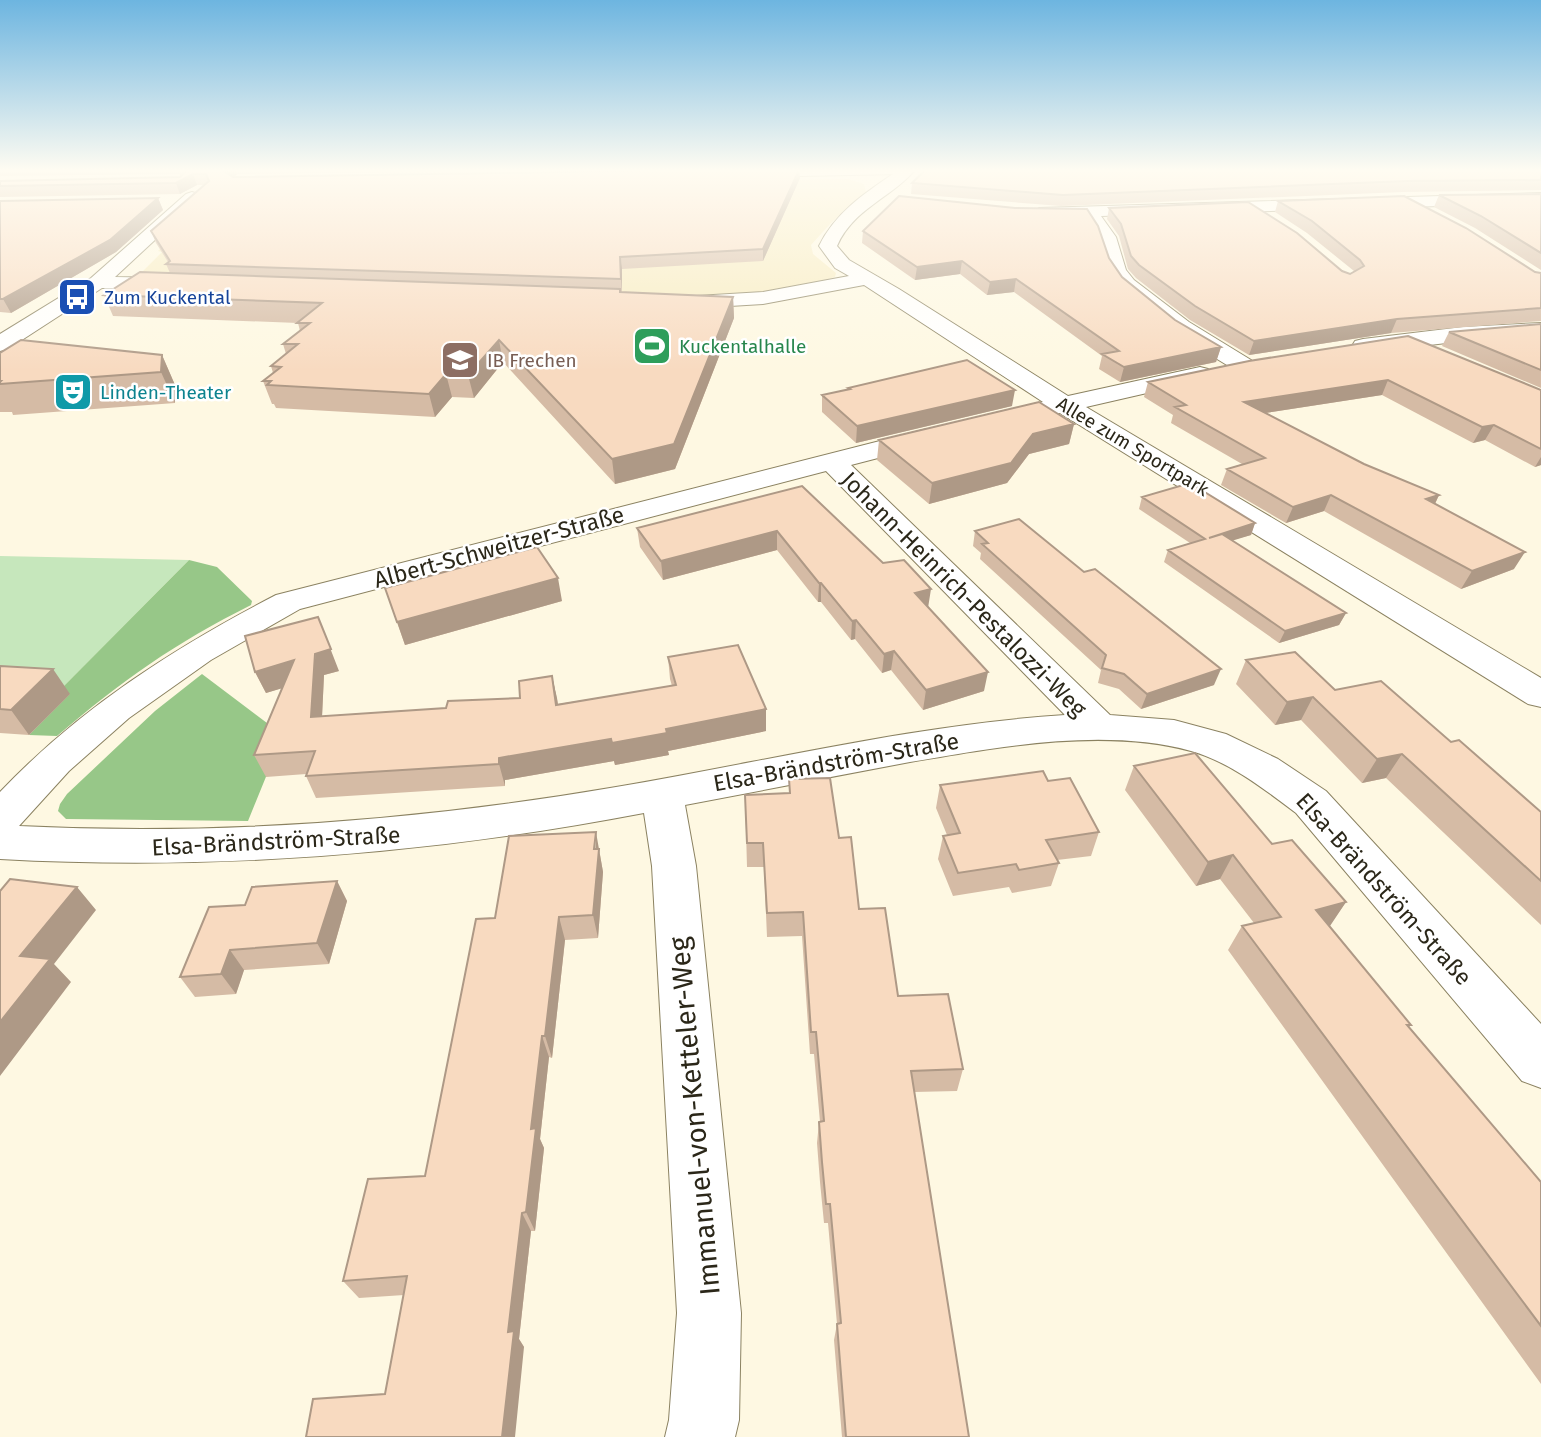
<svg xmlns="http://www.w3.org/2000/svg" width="1541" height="1437" font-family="'Fira Sans',sans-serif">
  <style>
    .built { fill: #f7ebbf }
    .green { fill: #c6e7bc }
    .forest { fill: #97c788 }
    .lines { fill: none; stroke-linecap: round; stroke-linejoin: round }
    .minor-casing { stroke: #8b8261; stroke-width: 2 }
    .major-casing { stroke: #8b8261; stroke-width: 2 }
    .minor { fill: #fff; fill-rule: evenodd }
    .major { fill: #fff; fill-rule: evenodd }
    .wall { fill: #d5bba5 }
    .shaded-wall { fill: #ae9986 }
    .building { fill: #f8dac0; stroke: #ae9986; stroke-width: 2 }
    .labels { text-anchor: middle; stroke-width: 5; stroke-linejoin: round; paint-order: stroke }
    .far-transit-label { font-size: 19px; fill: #164399; stroke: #fff; text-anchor: start }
    .far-leisure-label { font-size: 19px; fill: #27864d; stroke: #fff; text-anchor: start }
    .far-education-label { font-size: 19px; fill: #785e54; stroke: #fff; text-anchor: start }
    .far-culture-label { font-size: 19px; fill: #0d838f; stroke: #fff; text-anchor: start }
    .far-street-label { font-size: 19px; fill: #2b2719; stroke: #fff }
    .street-label { font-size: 23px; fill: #2b2719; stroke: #fff }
    .near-street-label { font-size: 28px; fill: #2b2719; stroke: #fff }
  </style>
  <rect width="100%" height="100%" fill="#fef8e2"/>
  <path class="built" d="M848,179L864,184L866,192L831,223L811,245L813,254L836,273L835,277L806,286L716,299L137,277L162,252L158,251L187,222L243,188Z"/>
  <path class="green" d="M0,556L189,560L57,693L0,689Z"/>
  <path class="forest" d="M189,560L217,567L252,601L251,605C175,643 121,681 57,736L29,735L69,694L57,693Z
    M202,674L283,735L248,821L66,819L58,811L60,804L67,794L155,711Z"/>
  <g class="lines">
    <defs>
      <path id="minor" d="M899,170H915C891,198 853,209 837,246L849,260L899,289L1068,396L1200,367L1208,369L1212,374L1208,379L1086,407L1541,678V707L1528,704L1060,413L996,428L987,425L983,420L987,415L1043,402L864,285L763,304L680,309L673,307L670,303L673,299L680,297L763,292L849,276L835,268L819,246C836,211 868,191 899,170Z
        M192,192L198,194L200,197L198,200L115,277L175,278L182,280L185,284L182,288H102L8,349L0,351V334L91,278L186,194Z
        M1541,193V203L1101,216L1116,237L1126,270L1134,280L1189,322L1251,360L1255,365L1251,370H1235L1173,332L1120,288L1108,270L1098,237L1085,217L1039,218L1031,213L1039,208Z
        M1541,323V335L1463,341L1363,353L1355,351L1352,346L1355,341L1363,339L1463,327Z
        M927,429L936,431L940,437L936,443L851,465L1110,715L1174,720L1226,734L1278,759L1326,791L1541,1024V1088L1522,1081L1296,813C1264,789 1230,762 1191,751C1104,727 997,747 910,762C835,776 760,791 685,805L696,866L741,1313L739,1420L735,1437H665L669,1420L677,1313L652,866L644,813C430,854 217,871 0,859V792C80,708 174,648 276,595ZM826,471L1065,715C911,725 761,763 610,788C415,821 217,836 19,826L69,771L129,718L211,660L300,609Z"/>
      <path id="major" d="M741,170H907L900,174L746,177L741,176L739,173Z"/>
    </defs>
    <use href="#minor" class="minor-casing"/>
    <use href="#major" class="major-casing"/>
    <use href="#minor" class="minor"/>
    <use href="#major" class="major"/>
  </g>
  <path class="wall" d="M0,170H627L237,174L234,177L800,178L763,261L622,269V292L733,297L734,318L675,469L615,484L503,362L474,398L452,397L435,417L276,408L274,404H272L263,381L273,373L271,366L286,354L283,344L300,331L298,323L113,316L104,295L170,273L166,264L168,262L156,243L151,231L204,185H197L180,194L0,197V181L180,177L181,176L179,174L0,176Z
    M1541,170V190L1403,192L1061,206L911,194L912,183Z
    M1541,194V270L1475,228L1434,207L1439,195Z
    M158,198L163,210L116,252L11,313L0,312V201Z
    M1278,201L1535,272L1541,273V321L1391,333L1249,355L1190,320L1136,278L1128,269L1119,236L1107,219L1109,208L1350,274L1354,271L1307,233L1275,212Z
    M863,231L1109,258L1122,277L1175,320L1221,347L1216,362L1120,382L1099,369L1102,356L1014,292L987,295L960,274L915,280L862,243Z
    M1541,324V388L1442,346L1449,332Z
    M0,353L162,355L175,385V403L13,415L12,412H0Z
    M1249,361L1541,390V465L1535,467L1485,440L1473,443L1382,395L1265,413L1364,464L1439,495L1435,504L1514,569L1461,589L1324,511L1286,523L1221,485L1227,469L1242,464L1171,423L1173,415L1144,397L1148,382Z
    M848,388L1012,406L856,443L822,412V395L847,390Z
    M1074,424L1069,444L1029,454L1007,483L929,504L877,460L879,440Z
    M802,486L928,607L984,691L923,710L891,670L882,673L855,639L851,640L821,602H818L777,550L663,580L640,547L637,528Z
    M1142,497L1255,523L1251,535L1232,540L1346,613L1339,625L1279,643L1164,562L1168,550L1190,543L1139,509Z
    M975,531L1214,685L1141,709L1119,689L1098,683L1101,670L980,559L981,553L973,546Z
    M385,588L562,601L405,645Z
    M668,657L766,731L668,751L669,755L615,765L614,761L505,780V786L316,798L306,776V774L266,777L254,755L282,688L266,693L255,672L339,671L324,675L322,716L446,708L520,698L552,676L558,704L672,686L670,679Z
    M1246,660L1335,690L1451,742L1541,812V925L1386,778L1362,783L1301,720L1275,725L1236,684Z
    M0,666L70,694L29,735L0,733Z
    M1134,766L1272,844L1346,902L1329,926L1411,1025L1409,1027L1541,1182V1384L1228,950L1242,926L1254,923L1220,879L1196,886L1125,790Z
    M789,779L839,838L859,909L898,996L963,1069L957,1091L914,1092L969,1437H842L834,1340L837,1324L828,1223H824L820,1182L817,1143L819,1122H820L814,1054H810L802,936L767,937L764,867H747L745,795L789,793Z
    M1048,781L1099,832L1091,856L1057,860L1059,863L1051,886L1012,893L1009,887L953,896L938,859L943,836L947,835L936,808L940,785Z
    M600,855L603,872L598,938L565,940L552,1058L549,1057L540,1139L544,1148L535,1231H531L519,1339L524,1347L385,1394L404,1295L359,1298L343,1281L425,1176L495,918Z
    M337,881L347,901L329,964L244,970L236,994L195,997L180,977L245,905Z"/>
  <path class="shaded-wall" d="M226,170H235L237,174L228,182L224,171Z
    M799,170L800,178L763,261V249Z
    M193,174L197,185L180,194L176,183Z
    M158,198L163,210L116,252L11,313L3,299Z
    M620,257L622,269V292L621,279Z
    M962,261L960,274L915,280L917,267Z
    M1016,279L1014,292L987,295L990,282Z
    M733,297L734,318L675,469L615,484L612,459Z
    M1397,319L1391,333L1249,355L1254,341Z
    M499,340L503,362L474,398L468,375Z
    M1221,347L1216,362L1120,382L1124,367Z
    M162,355L175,385V403L161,372Z
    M446,374L452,397L435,417L429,394Z
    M1388,380L1382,395L1239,417L1244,402Z
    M1015,390L1012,406L856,443L857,426Z
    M1074,424L1069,444L1029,454L1007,483L929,504L932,483L1033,434Z
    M1494,425L1485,440L1473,443L1482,427Z
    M1541,457V465L1535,467Z
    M1331,495L1324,511L1286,523L1293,507Z
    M1439,495L1431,512L1426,499Z
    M1255,523L1251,535L1205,549L1209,538Z
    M777,531V550L663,580L661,561Z
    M1525,552L1514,569L1461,589L1472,571Z
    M558,578L562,601L405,645L397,622Z
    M819,583H821V602H818Z
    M931,589L928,608L915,593Z
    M1346,613L1339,625L1279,643L1285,631Z
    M318,617L339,671L324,675L321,738L311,717Z
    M856,620L855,639L851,640L852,621Z
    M894,651L891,670L882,673L884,654Z
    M294,660L303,682L266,693L255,672Z
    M53,669L70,694L29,735L11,710Z
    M1221,669L1214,685L1141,709L1147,694Z
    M988,672L984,691L923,710L926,690Z
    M552,676L557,698L561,726L556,705Z
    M1313,697L1301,720L1275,725L1287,702Z
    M766,709V731L668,751L669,755L615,765L614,761L505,780V786L499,764V758L666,729Z
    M1402,754L1386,778L1362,783L1377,759Z
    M596,832L603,872L598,938L593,915Z
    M1233,855L1220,879L1196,886L1208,862Z
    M337,881L347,901L329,964L317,943Z
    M77,887L96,910L54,964L71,982L0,1076V1022L20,956Z
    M1346,902L1330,926L1300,934L1316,910Z
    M559,917L565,940L552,1058L545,1036Z
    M230,950L244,970L236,994L221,974Z
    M542,1036L549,1057L540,1139L544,1148L535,1231L526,1212L531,1129Z
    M522,1213L531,1231L519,1339L524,1347L515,1437H502L508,1332Z"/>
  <path class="building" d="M183,170H226L224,171L233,177L685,170H799L763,249L620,257L621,279L166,264L170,261L151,231L209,181L206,174H193L176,183L0,186V181L180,177L186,171Z
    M925,170H1541V180L1407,181L1063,195L912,183Z
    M1541,194V253L1481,216L1439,195Z
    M899,196L1015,208L1087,209L1098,226L1109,258L1122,277L1175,320L1221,347L1124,367L1102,354L1119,351L1016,279L990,282L962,261L917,267L863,231Z
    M1404,196L1466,228L1535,272L1541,273V308L1397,319L1254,341L1195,306L1139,265L1131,256L1121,224L1109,208L1248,202L1297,233L1342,271L1350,274L1364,266L1360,260L1312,221L1278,201Z
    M158,198L110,240L3,299H0V201Z
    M140,272L620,289V292L733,297L674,444L612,459L499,340L468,375L446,374L429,394L267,385L271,381H263L281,367L271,366L298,344H283L310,323H297L322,303L104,295Z
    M1541,324V370L1449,332Z
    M1408,336L1541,390V449L1494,425L1482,427L1388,380L1244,402L1364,464L1439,495L1426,499L1525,552L1472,571L1331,495L1293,507L1227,469L1265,458L1175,407L1186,405L1148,382L1249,361Z
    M21,340L162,355L161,372L0,384V382L1,381H0V353Z
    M967,360L1015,390L857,426L822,395L850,389L848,388Z
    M1039,402L1074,424L1033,434L1011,463L932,483L879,440Z
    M1190,483L1255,523L1209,538L1222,534L1346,613L1285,631L1168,550L1205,539L1142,497Z
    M802,486L883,563L904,560L931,589L915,593L988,672L926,690L894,651L884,654L856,620L852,621L821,583H819L777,531L661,561L637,528Z
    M1019,519L1084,572L1095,569L1221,669L1147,694L1124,674L1102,668L1106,655L982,544L988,543L975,531Z
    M537,547L558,578L397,622L385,588Z
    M318,617L331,649L315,654L311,717L446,708L448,701L520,698L519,681L552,676L556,705L676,685L668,657L738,645L766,709L666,729L667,733L612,743L611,739L499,758V764L306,776L315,751L254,755L294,660L255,672L245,636Z
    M1295,652L1335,690L1381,681L1451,742L1459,740L1541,812V881L1402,754L1377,759L1313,697L1287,702L1246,660Z
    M0,666L53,669L11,710L0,709Z
    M1195,753L1272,844L1292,840L1346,902L1316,910L1411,1025H1407L1541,1182V1326L1242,926L1281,917L1233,855L1208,862L1134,766Z
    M1043,771L1048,781L1070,778L1099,832L1046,840L1059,863L1019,870L1016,864L958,873L943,836L960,833L940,785Z
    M830,778L839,838L851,837L859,909L885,908L898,996L948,994L963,1069L911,1071L969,1437H846L837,1324L841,1323L830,1204H826L822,1162L819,1122L824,1121L816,1032H811L803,912L767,913L763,843H747L745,795L790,793L789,779Z
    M596,832L594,849H599L593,915L559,917L545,1036H542L531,1129L536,1128L526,1212L522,1213L508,1332L514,1331L502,1437H306L313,1399L385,1394L407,1276L343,1281L368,1179L425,1176L476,919L495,918L509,836Z
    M10,879L77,887L20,956L50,959L0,1022V891Z
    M337,881L317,943L230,950L221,974L180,977L209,907L245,905L252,887Z"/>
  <linearGradient id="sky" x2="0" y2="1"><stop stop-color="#6db5e0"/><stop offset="0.46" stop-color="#fffcf2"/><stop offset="1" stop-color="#fffcf2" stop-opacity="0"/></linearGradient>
  <rect width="1541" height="371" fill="url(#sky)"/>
  <defs>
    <symbol id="bus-square" viewBox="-11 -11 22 22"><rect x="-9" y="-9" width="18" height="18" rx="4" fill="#1a4fb4" stroke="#fff"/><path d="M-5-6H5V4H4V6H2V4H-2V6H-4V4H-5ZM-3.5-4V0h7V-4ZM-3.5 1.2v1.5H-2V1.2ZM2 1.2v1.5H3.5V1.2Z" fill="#fff"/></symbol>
    <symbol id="stadium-square" viewBox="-11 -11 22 22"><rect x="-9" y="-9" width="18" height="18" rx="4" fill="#2e9e5b" stroke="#fff"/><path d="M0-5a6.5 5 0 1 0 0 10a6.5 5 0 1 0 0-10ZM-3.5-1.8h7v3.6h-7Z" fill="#fff"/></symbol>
    <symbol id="school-square" viewBox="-11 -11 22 22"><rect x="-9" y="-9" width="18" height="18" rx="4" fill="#8d6e63" stroke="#fff"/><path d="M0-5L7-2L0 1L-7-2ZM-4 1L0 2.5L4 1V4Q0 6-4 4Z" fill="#fff"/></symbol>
    <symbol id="theatre-square" viewBox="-11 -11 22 22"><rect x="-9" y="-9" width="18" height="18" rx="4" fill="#0f9aa8" stroke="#fff"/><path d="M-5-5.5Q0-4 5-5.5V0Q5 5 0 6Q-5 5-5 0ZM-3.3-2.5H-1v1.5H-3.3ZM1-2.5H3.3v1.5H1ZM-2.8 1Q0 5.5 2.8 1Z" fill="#fff"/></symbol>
  </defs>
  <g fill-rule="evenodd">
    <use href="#bus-square" x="55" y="275" width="44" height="44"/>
    <use href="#stadium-square" x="630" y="324" width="44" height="44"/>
    <use href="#school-square" x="438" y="338" width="44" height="44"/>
    <use href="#theatre-square" x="51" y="370" width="44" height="44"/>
  </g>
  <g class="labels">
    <g class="far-transit-label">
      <text x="104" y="304">Zum Kuckental</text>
    </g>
    <g class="far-leisure-label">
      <text x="679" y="353">Kuckentalhalle</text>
    </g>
    <g class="far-education-label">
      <text x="487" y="367">IB Frechen</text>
    </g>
    <g class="far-culture-label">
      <text x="100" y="399">Linden-Theater</text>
    </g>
    <g class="far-street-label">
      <text transform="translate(1133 446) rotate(31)" y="7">Allee zum Sportpark</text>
    </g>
    <g class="street-label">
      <text transform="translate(499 547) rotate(-15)" y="8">Albert-Schweitzer-Straße</text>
      <text transform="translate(964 594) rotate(45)" y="8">Johann-Heinrich-Pestalozzi-Weg</text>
      <text transform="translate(836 762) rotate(-10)" y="8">Elsa-Brändström-Straße</text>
      <text transform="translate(276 841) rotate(-3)" y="8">Elsa-Brändström-Straße</text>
      <text transform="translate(1384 889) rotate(48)" y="8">Elsa-Brändström-Straße</text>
    </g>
    <g class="near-street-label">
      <text transform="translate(694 1116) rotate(-95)" y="10">Immanuel-von-Ketteler-Weg</text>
    </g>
  </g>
</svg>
